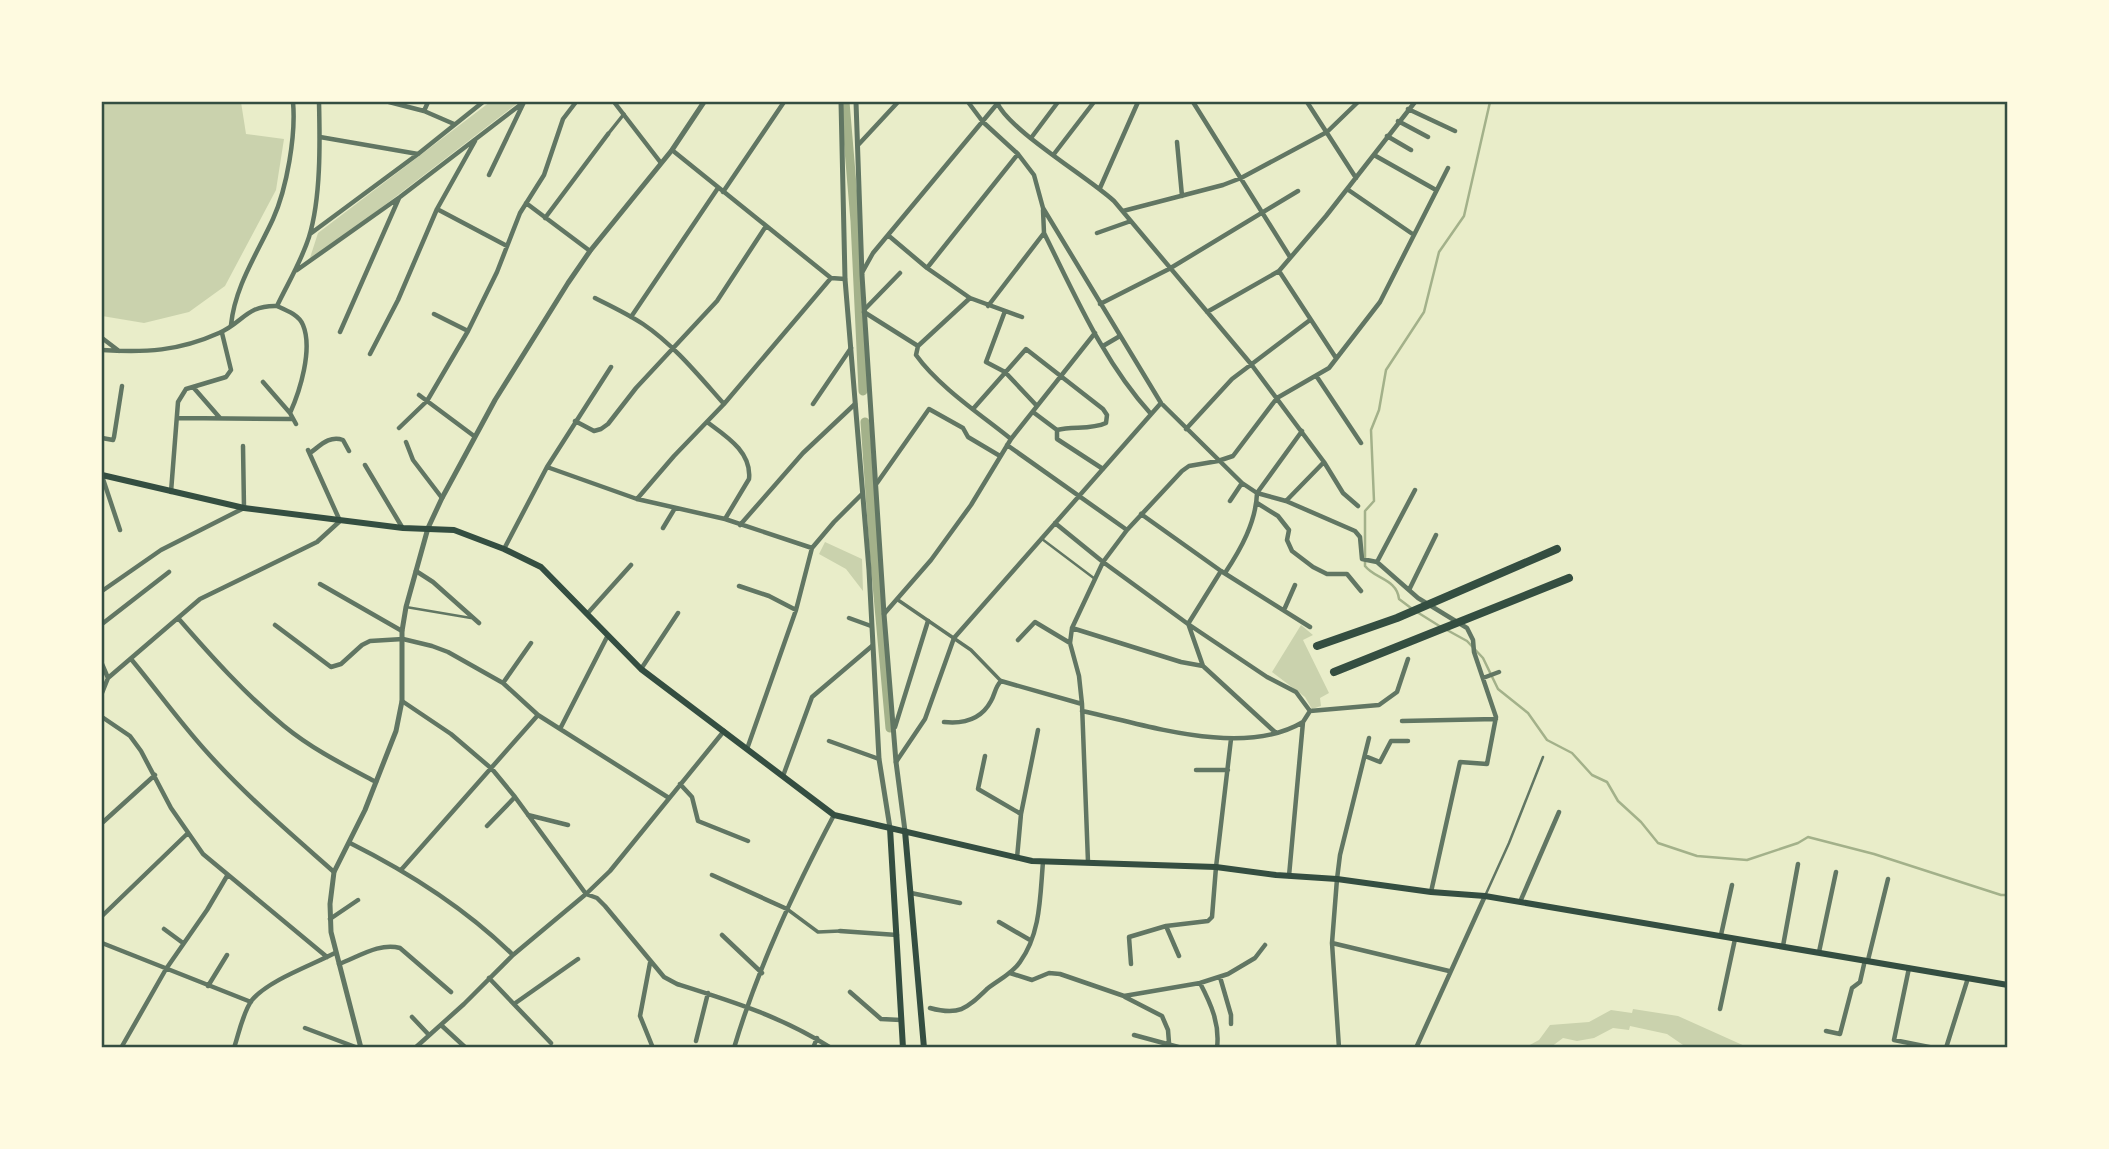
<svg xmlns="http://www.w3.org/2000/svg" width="2109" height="1149" font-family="Montserrat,sans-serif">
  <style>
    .green { fill: #cad2ad }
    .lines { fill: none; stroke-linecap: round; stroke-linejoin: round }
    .stream { stroke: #a3b18a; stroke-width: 2.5 }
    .canal { stroke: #a3b18a; stroke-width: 9 }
    .service { stroke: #617663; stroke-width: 2.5 }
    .pedestrian { stroke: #617663; stroke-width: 3.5 }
    .minor { stroke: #617663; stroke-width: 4.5 }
    .tertiary { stroke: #617663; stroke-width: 5 }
    .secondary { stroke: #344e41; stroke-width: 6 }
    .motorway { stroke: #344e41; stroke-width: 8 }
    .neatline { fill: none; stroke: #344e41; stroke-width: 2.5 }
  </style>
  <rect width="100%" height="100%" fill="#e9edc9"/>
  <path class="green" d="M102,102H241L246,134L284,139L276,190L225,286L189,312L144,323L102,316Z
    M490,102H519L308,264L318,233Z
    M825,542L862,559L863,591L846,569L819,554Z
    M1301,625L1313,635L1303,640L1329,693L1320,698L1321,706L1312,709L1305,697L1272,672Z
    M1633,1009L1678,1016L1747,1047H1686L1667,1034L1630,1026L1629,1030L1613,1028L1594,1038L1577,1041L1563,1038L1551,1047H1526L1539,1040L1550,1025L1589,1022L1611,1010L1632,1013Z"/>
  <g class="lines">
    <path class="stream" d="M1411,608L1399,599C1397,579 1375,579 1365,566V511L1374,501L1371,430L1379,410L1386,370L1424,312L1439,252L1464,216L1490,102
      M1417,612L1441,627
      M1447,630L1467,641L1483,658L1498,689L1528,713L1547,740L1572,753L1592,775L1607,782L1618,801L1641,822L1658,843L1697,856L1747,860L1798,843L1808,837L1874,854L2001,895H2008"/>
    <path class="canal" d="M845,102L855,221L863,391
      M865,422L874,551L890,728"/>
    <path class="service" d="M1042,539L1095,579
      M406,607L471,618
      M1485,896L1509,843L1543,757"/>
    <path class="pedestrian" d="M608,134L624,114
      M898,600L971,650L1001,681
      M787,909L818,932L840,931"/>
    <path class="minor" d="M389,102L424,111L454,124
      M614,102L661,163
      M968,102L983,122L1018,154L1034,175L1043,208L1161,403L1242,483L1257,493L1286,501L1355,531L1360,537L1362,559L1377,562L1418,598L1467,628L1473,640L1474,652L1496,717L1487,764L1460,762L1431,892
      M997,102C1007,129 1088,177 1114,201L1251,364L1324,462L1343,493L1358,506
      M1193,102L1290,257
      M1307,102L1356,178
      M1408,109L1455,131
      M424,111L428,102
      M1398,121L1428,137
      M1387,136L1411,150
      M320,137L418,154
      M1031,138L1058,102
      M1177,142L1182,196
      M859,144L898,102
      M672,150L831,278L845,279
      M1054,154L1094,102
      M1374,155L1436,190
      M489,175L524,102
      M1100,188L1138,102
      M1347,189L1414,235
      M723,192L784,102
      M526,203L590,251
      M437,209L507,246
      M1123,211L1223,185L1241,178L1327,132L1358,102
      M545,218L608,134
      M1044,233C1075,295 1104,363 1151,414
      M1097,233L1131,221
      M310,234L418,154L483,102
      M889,236L927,268L970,298L1022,317
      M927,268L1018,154
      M297,270L400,197L524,102
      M863,271L873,253L997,104
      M1279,271L1336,358
      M595,298C611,306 628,314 643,324C674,345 699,376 724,404
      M1100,304L1169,269L1298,191
      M277,306C286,310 299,315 303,325C313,349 300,391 290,413L296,424
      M988,306L1044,233L1043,210
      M865,309L900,273
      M1005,311L986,362L1005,372L1037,406
      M864,312L918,346
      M1207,312L1279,271L1326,216L1415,102
      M434,314L468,331
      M631,317L718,188
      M231,325C235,286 257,254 273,219C287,188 296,135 293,102
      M340,332L399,198
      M102,338L119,351
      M918,346L916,355C939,387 980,414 1011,439
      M918,346L970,298
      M1103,346L1120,336
      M102,350C145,353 179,351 219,333C243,323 246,305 277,306C288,283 301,262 309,237C321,198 320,142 319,102
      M370,354L398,300L437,209L475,141
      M1317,377L1361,443
      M263,382L290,413
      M193,387L220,418
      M419,395L474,436
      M813,404L851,348
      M973,409L1026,349L1103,409L1107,415L1106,423C1091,430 1073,426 1057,430L1033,412
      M177,418L292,419
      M575,421L594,431L601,429L608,424L636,388L717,301L766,226
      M707,422C726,436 752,452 749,479L725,519
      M399,428L427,401L468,331L497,272L520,213L544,175L563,119L576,102
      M1186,429L1232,379L1310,320
      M1057,430V439L1103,469
      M102,438L113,440L114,437L122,386
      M406,442L413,460L442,498
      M1007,445L1127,530
      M310,453C320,446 329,435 343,440L349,451
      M365,465L402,527
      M547,467L637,499L725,519L812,548
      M102,476L120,530
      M877,483L929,409L963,428L968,437L1000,456
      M171,492L178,402L186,389L226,377L231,370L222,333
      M637,499L674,456L724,404L831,278
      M1230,501L1242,483
      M1286,501L1324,462
      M1257,503L1278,516L1289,530L1287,540L1292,551L1313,567L1327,574H1347L1361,591
      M1141,514L1221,571L1310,627
      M1055,523L1103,562L1188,624L1267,677L1296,692L1310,711
      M740,525L803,453L855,404
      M663,528L675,508
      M504,549L547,467L611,367
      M1377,562L1415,490
      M416,571L433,582L479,623
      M1225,573C1241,549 1256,522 1257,493L1302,431
      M320,584L402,631
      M739,586L769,596L796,610
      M1409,590L1436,535
      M102,591L161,550L244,508L243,446
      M1284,610L1295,585
      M587,614L631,565
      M884,614L931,560L971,505L1011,439L1095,333
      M178,618C211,656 245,694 284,726C312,749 344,765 376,782
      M849,618L871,626
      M102,624L169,572
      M1188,624L1221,571
      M275,625L331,667L341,664L362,645L370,641L403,639L432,646L448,652L503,683L538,715L669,798
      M1189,626L1203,666L1276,733
      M1072,628L1181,662L1203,666
      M1018,640L1035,622L1070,643
      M131,659C156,689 179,721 205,750C245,795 290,833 334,872
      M102,664L108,678L102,693
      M641,669L678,613
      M108,678L200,599L317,542L340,521L308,450
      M1483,678L1499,672
      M503,683L531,643
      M402,701L451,734L492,769L515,797L586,894L597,898L605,906L664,977L677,984C731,1001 783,1017 831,1048
      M1082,711C1147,725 1243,758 1303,722
      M1310,711L1379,705L1397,692L1408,659
      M102,717L130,736L141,751L171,808L203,854L327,957
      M1402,721L1496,719
      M944,722C963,724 981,720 991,701C995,694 995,687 1001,681L1082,704
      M895,727L928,621
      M560,729L607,637
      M829,741L879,759
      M747,749L796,610L812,548L834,522L862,494
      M985,756L978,789L1021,814
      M1365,756L1380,762L1391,741H1408
      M896,762L925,719L954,638L1161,403
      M1196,770H1228
      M783,776L812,697L872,646
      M680,784L692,797L698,821L748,841
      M528,815L568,825
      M102,823L155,775
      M487,826L515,797
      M350,843C410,873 465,908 513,955
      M1017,858L1021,814L1038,730
      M1088,862L1082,704L1079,676L1070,643L1072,628L1103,562L1127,530L1182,471L1189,466L1218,461L1233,456L1277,398L1329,368L1380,302L1448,168
      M401,870L538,715
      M712,875L787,909
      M1289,876L1303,722L1310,711
      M911,893L960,903
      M1520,902L1559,812
      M102,916L187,834
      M330,919L358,900
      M999,922L1030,940
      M1166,926L1179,956
      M164,929L183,943
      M840,931L897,935
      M722,935L762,973
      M1721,935L1732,885
      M102,943L251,1002
      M1332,943L1449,971
      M1783,946L1798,864
      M1819,952L1836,872
      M1868,960L1888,879
      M650,963L640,1016L653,1048
      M339,964C358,957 380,942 400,948L451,992
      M1131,964L1129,937L1166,926L1208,921L1212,917L1216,867L1231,739
      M1909,968L1894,1040L1934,1048
      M1010,973L1032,980L1049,973L1060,974L1124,996L1200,983L1228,974L1255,958L1265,945
      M1220,977L1231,1015V1024
      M489,978L551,1043
      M1200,983C1211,1004 1220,1024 1217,1048
      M208,986L227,955
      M850,992L881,1019L901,1020
      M1125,997L1162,1016L1168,1030L1169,1043
      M514,1004L578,959
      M930,1008C959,1016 966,1009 987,989C998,980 1012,974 1020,962C1041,933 1040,896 1043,862
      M1720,1009L1735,939
      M412,1017L429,1035
      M441,1025L466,1048
      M305,1028L358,1048
      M1826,1031L1840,1034L1852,988L1860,982L1865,960
      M1134,1035L1182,1048
      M696,1041L708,993
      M121,1048L166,969L207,910L227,876
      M234,1048C239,1033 243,1012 252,1000C269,980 312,965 335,953
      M415,1048L464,1004L513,955L586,894L610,871L724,731
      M734,1048C758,967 795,889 834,815
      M813,1048L817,1038
      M1339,1048L1332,943L1337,879L1340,855L1369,738
      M1416,1048L1485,896
      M1946,1048L1968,978"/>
    <path class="tertiary" d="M841,102L845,279L869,570L879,759L890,828
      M856,102L862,275L870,398L884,614L896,762L905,831
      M361,1048L331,932L330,904L334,872L365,810L396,731L402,701V631L406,607L428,528L442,498L495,400L568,283L590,251L672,150L704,102"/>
    <path class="secondary" d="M102,475L244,508L403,528L454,530L504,549L541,567L641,669L834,815L1032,861L1216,867L1276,875L1337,879L1431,892L1485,896L2008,985
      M890,828L903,1048
      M905,831L924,1048"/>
    <path class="motorway" d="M1317,646L1397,618L1557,549
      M1334,672L1569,578"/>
  </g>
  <rect width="2109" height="1149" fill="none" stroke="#fefae0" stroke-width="206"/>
  <rect x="103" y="103" width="1903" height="943" class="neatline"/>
</svg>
